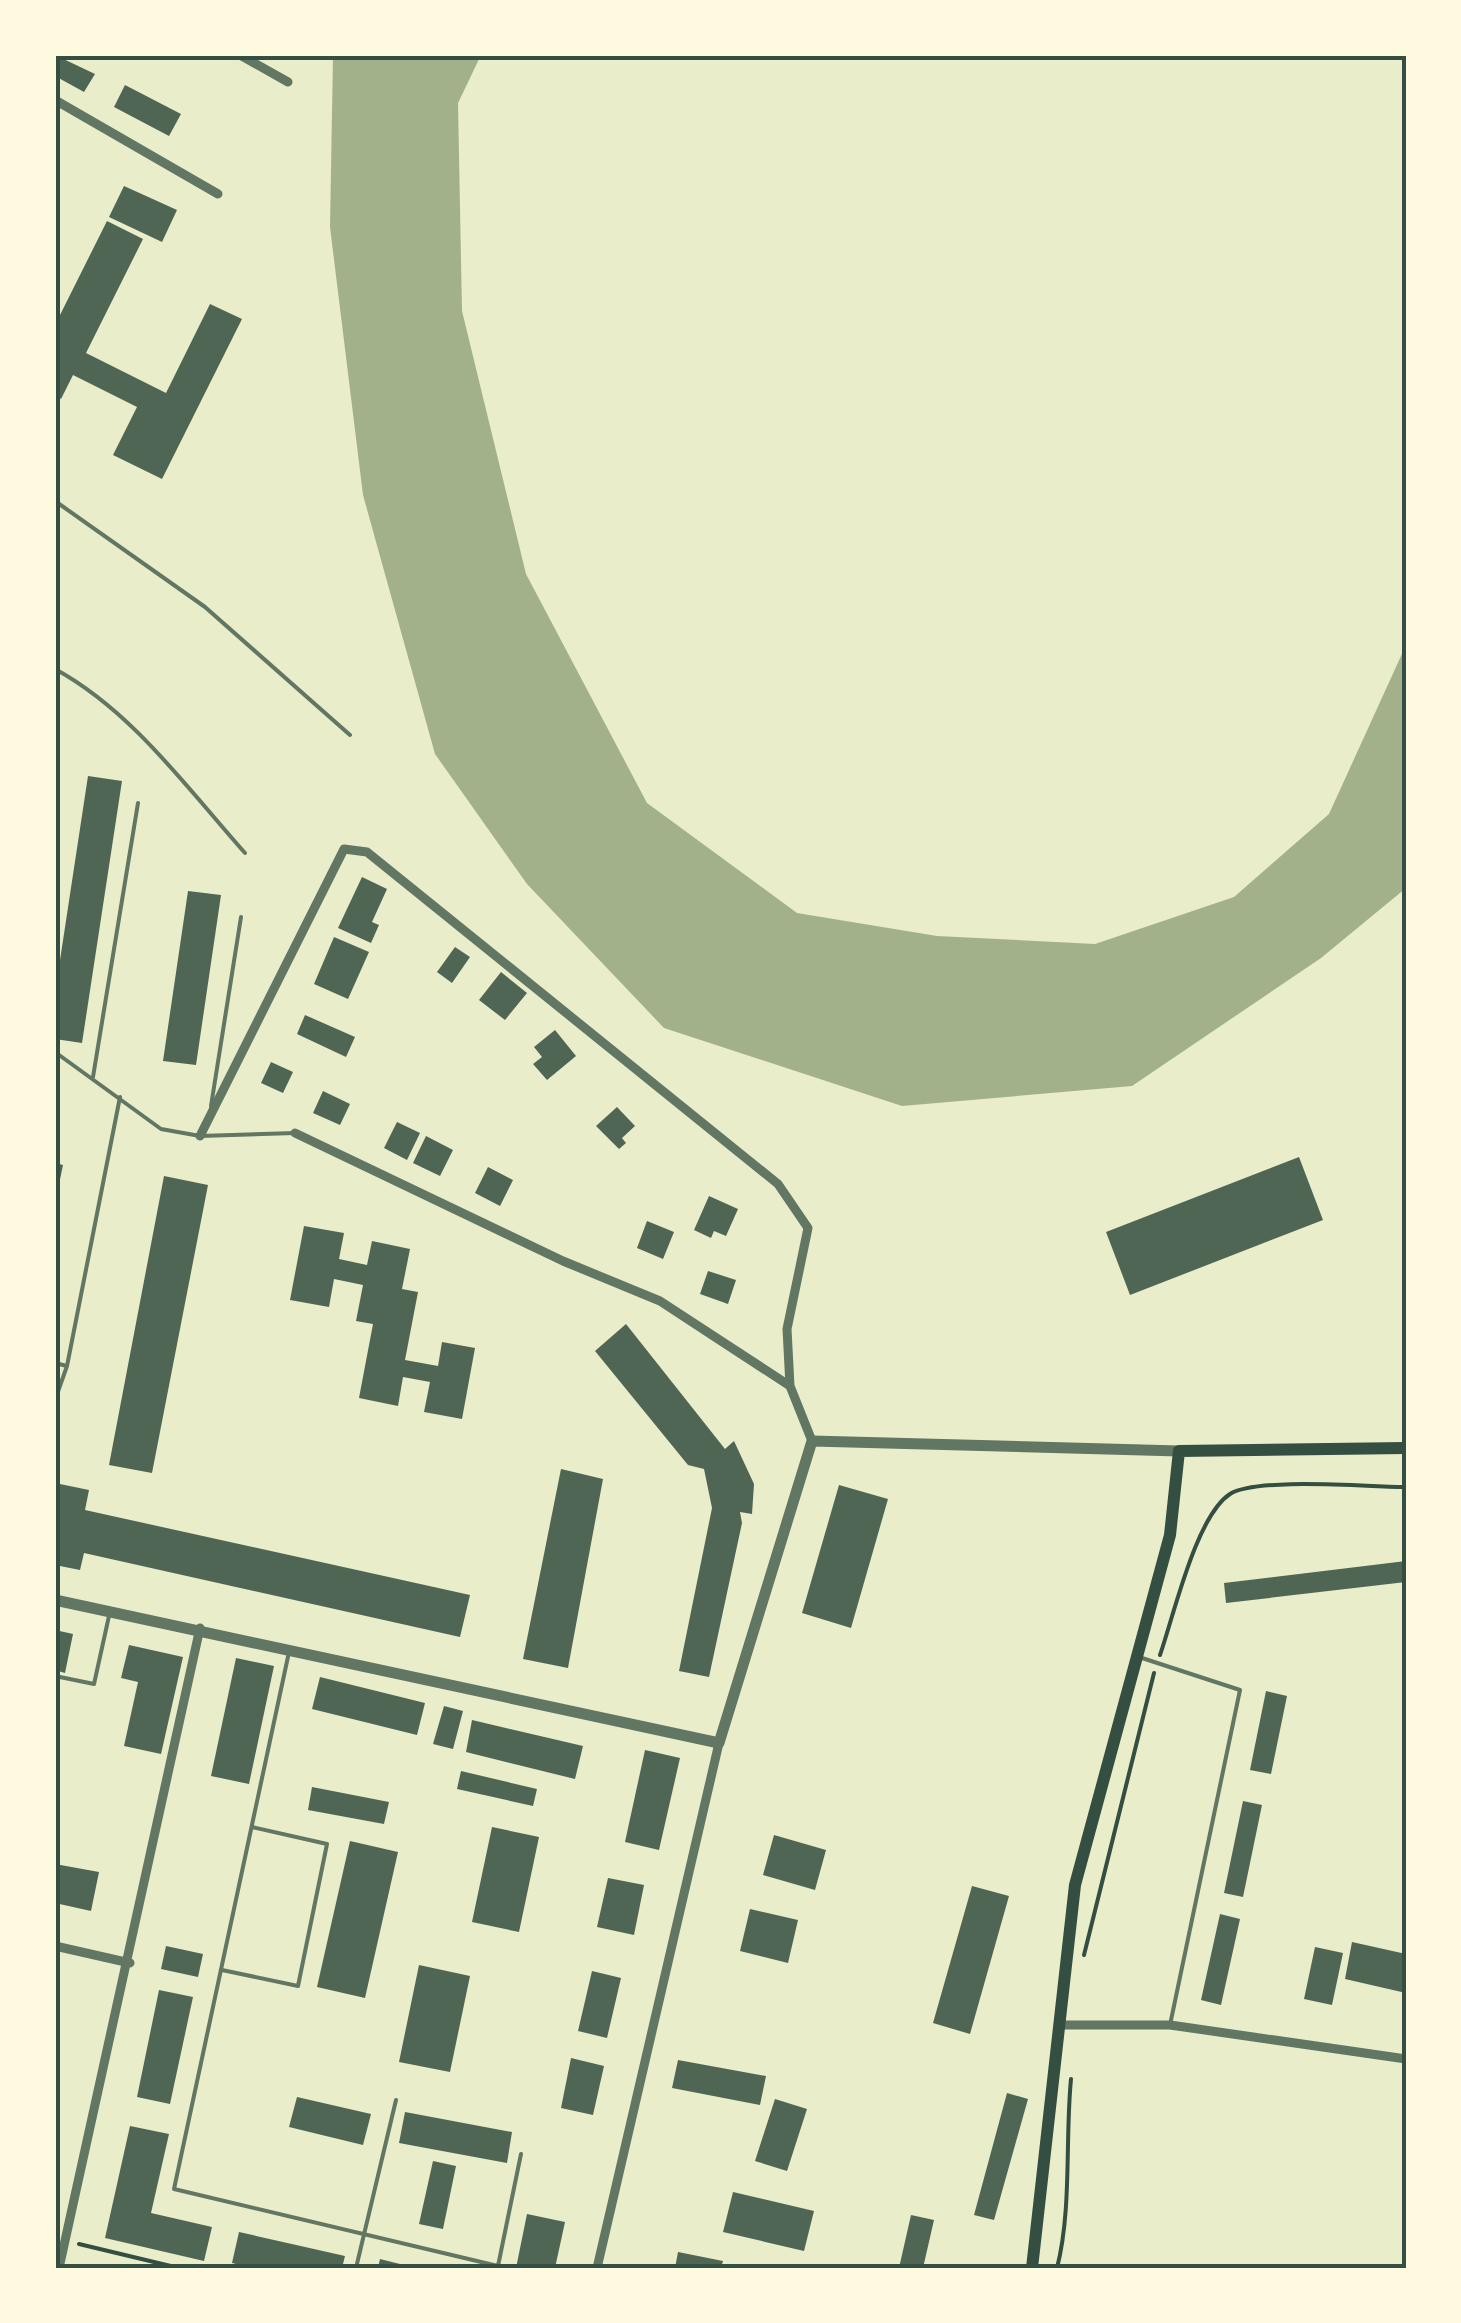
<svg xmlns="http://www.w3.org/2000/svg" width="1461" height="2323" font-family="'IBM Plex Sans',sans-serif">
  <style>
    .water { fill: #a3b18a }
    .building { fill: #4f6655 }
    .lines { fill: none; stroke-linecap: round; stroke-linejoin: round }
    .path { stroke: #344e41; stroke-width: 4 }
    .service { stroke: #617663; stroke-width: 4 }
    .minor { stroke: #617663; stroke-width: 9 }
    .tertiary { stroke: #617663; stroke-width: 11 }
    .secondary { stroke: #344e41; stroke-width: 12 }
    .neatline { fill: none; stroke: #344e41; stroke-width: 4 }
  </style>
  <rect width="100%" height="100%" fill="#e9edc9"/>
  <path class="water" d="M333,55H481L458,103L462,311L526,574L647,803L797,913L937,936L1095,944L1234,897L1329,814L1406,645V888L1321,958L1132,1086L902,1106L664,1028L527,884L435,754L363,495L330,227Z"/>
  <path class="building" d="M55,55L95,74L84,92L55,76Z
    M125,85L181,114L169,136L114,107Z
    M124,186L177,210L162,242L109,217Z
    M107,221L143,239L86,353L166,393L210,304L242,319L162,479L113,455L137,407L73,375L61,399L55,396V325Z
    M88,776L122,781L82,1043L55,1039V993Z
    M362,877L387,889L372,922L379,925L371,943L338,928Z
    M188,891L221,895L196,1065L163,1061Z
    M334,937L369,952L348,999L314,984Z
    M455,947L470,957L452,983L437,972Z
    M501,972L527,993L505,1020L479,1000Z
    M305,1015L355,1037L346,1057L297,1034Z
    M555,1030L576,1056L547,1080L533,1064L542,1057L534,1047Z
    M271,1062L293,1072L283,1093L261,1083Z
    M323,1091L350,1104L340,1125L313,1113Z
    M617,1107L635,1126L622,1138L626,1143L619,1149L596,1126Z
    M397,1122L420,1133L407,1160L384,1148Z
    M426,1136L453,1150L440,1176L413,1163Z
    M1299,1157L1323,1220L1130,1295L1106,1232Z
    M55,1163L63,1165L57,1194H55Z
    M488,1167L513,1180L500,1206L475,1193Z
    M164,1176L208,1185L152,1473L109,1465Z
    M709,1196L738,1209L726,1236L714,1231L711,1238L694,1230Z
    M647,1221L674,1232L663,1259L637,1248Z
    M304,1226L344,1233L339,1259L367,1265L372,1241L410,1249L402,1289L418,1292L405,1360L438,1366L442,1342L475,1348L462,1419L424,1412L430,1382L403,1377L398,1406L359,1398L373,1324L356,1321L363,1285L334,1279L329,1307L290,1300Z
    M708,1271L736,1280L728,1304L700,1294Z
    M626,1324L725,1449L734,1441L754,1484L752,1514L740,1512L742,1523L709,1677L679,1671L712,1508L704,1469L688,1465L595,1351Z
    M561,1469L603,1479L568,1668L523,1659Z
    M55,1483L89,1490L85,1510L470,1595L460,1637L84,1553L80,1570L55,1565Z
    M839,1485L888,1499L851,1628L802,1613Z
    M1406,1561V1582L1226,1603L1224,1583Z
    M55,1630L73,1634L65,1673L55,1670Z
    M129,1645L183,1657L161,1754L124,1746L138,1682L121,1678Z
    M236,1658L274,1666L249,1784L211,1776Z
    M320,1677L425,1703L417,1735L312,1709Z
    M1266,1691L1287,1696L1271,1774L1250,1770Z
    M444,1706L463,1711L453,1749L433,1744Z
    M472,1720L583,1746L575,1779L466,1752Z
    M645,1750L680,1758L659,1850L625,1842Z
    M461,1771L537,1789L533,1806L457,1789Z
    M312,1787L389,1802L384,1824L308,1810Z
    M1243,1801L1262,1805L1243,1897L1224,1893Z
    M492,1827L539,1837L519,1932L472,1922Z
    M774,1835L826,1850L815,1890L763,1875Z
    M350,1841L398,1852L365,1998L317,1987Z
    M55,1864L99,1872L91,1911L55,1903Z
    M608,1878L644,1885L634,1935L597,1927Z
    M972,1886L1009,1896L970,2034L933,2023Z
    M750,1909L798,1920L788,1963L740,1951Z
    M1220,1914L1240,1919L1221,2005L1201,2000Z
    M1352,1942L1406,1954V1993L1345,1979Z
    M166,1946L203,1954L198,1977L161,1969Z
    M1315,1947L1343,1953L1332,2005L1304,1999Z
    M419,1965L470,1976L450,2072L399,2062Z
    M592,1971L621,1978L607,2038L578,2031Z
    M159,1990L193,1997L170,2104L137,2097Z
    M571,2058L604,2066L593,2115L561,2108Z
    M678,2060L766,2076L760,2105L672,2088Z
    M1007,2093L1028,2099L994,2220L974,2215Z
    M297,2097L371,2114L363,2145L289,2127Z
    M775,2099L807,2109L787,2171L755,2161Z
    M405,2112L512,2132L507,2163L399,2143Z
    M130,2126L169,2134L151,2213L212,2227L204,2261L105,2238Z
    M433,2161L456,2166L443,2229L419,2224Z
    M733,2192L814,2211L804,2251L723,2232Z
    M527,2214L565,2222L555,2268H516Z
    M911,2215L934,2220L923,2268H899Z
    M239,2232L345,2256L342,2268H253L232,2263Z
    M678,2252L723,2261L721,2268H675Z
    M380,2259L412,2267V2268H378Z"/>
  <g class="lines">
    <path class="path" d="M1160,1655C1174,1615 1196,1516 1230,1494C1257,1477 1370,1487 1406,1487
      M1084,1955L1154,1673
      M79,2244L179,2268
      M1057,2268C1072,2209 1065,2140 1071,2079"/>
    <path class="service" d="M55,501L205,607L350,735
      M55,669C132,711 187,788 245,853
      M55,1052L161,1129L200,1136L295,1133
      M93,1077L138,803
      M211,1106L241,917
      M55,1363L67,1366L55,1400
      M67,1366L120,1097
      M289,1652L174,2189L498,2266L521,2154
      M1142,1658L1240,1690L1170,2025
      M55,1676L94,1684L109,1616
      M222,1970L298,1986L327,1844L252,1827
      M356,2268L396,2100"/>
    <path class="minor" d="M240,55L288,82
      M55,100L218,194
      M295,1133L563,1261L660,1301L790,1386
      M200,1136L344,849L367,852L778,1184L808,1228L787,1329L790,1386L812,1441
      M55,1946L130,1963
      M1060,2025H1170L1406,2059
      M59,2268L200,1628
      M597,2268L719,1743"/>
    <path class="tertiary" d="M55,1600L719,1743L812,1441L1179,1451"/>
    <path class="secondary" d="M1032,2268L1075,1885L1170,1535L1179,1451L1406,1448"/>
  </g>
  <rect width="1461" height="2323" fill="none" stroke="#fefae0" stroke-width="115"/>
  <rect x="58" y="58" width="1346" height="2208" class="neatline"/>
</svg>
